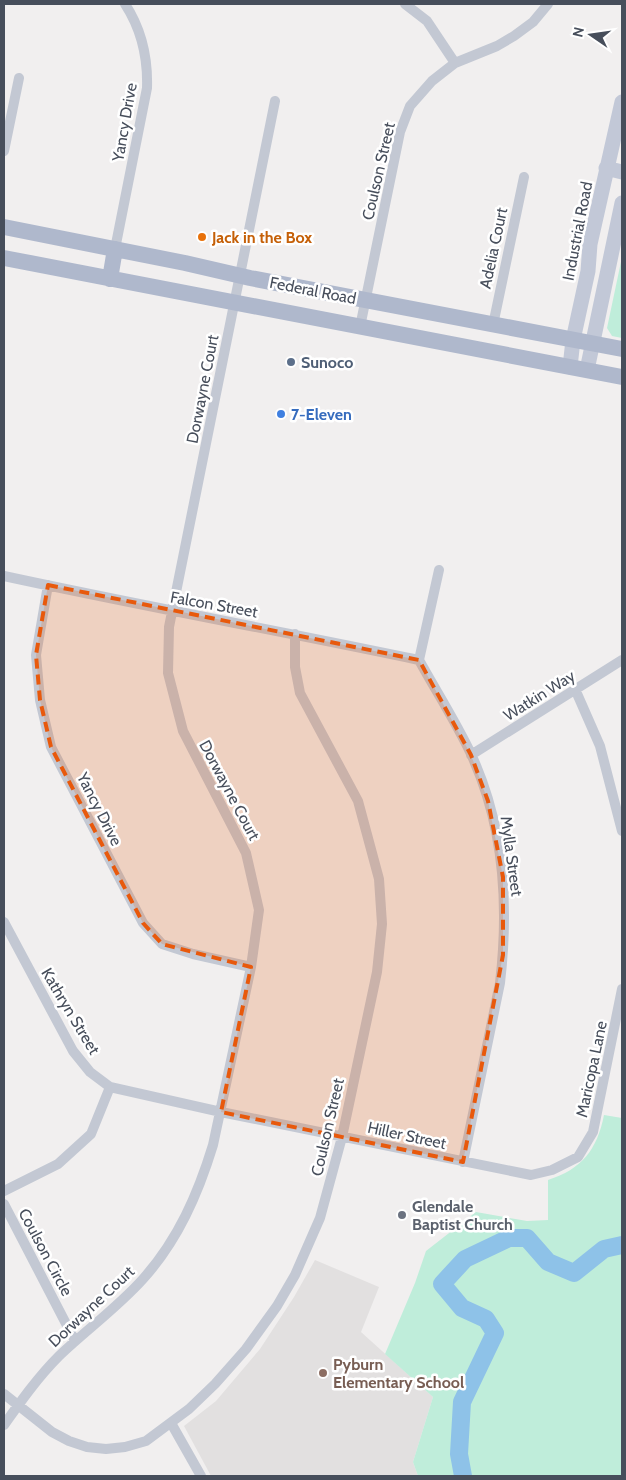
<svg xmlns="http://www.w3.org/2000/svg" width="626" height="1480" font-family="Cabin,sans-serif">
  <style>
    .education { fill: #e2e0e0 }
    .green { fill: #bfedda }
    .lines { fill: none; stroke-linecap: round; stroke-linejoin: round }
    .river { stroke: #8ec2e8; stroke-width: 18 }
    .street { stroke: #c3c8d3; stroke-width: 10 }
    .secondary { stroke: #c2c8d7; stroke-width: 15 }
    .primary { stroke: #afb8cc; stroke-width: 16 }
    .marked { fill: #e8590c; fill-opacity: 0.2; stroke: #e8590c; stroke-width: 4; stroke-dasharray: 10 6; stroke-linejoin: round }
    .food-dot { fill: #e8710a; stroke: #fff; stroke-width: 2 }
    .service-dot { fill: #5c6f8a; stroke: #fff; stroke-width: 2 }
    .shop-dot { fill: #3f7fe0; stroke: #fff; stroke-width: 2 }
    .worship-dot { fill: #6b7280; stroke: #fff; stroke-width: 2 }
    .education-dot { fill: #8d6e63; stroke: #fff; stroke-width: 2 }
    .labels { text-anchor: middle; stroke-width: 5; stroke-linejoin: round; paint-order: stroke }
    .street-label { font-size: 16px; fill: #474e5b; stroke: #fff }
    .food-label { font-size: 16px; font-weight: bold; fill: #c56008; stroke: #fff; text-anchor: start }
    .service-label { font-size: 16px; font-weight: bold; fill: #4e5e75; stroke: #fff; text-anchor: start }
    .shop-label { font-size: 16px; font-weight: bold; fill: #366cbe; stroke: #fff; text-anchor: start }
    .worship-label { font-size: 16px; font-weight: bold; fill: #5b616d; stroke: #fff; text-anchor: start }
    .education-label { font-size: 16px; font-weight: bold; fill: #785e54; stroke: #fff; text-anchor: start }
  </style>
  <rect width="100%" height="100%" fill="#f1efef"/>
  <path class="education" d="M315,1260L379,1287L361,1332L433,1397L413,1462L418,1476H211L184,1426L216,1401L260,1349L294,1297Z"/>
  <path class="green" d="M622,257V338L612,336L607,328Z
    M604,1115L622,1118V1476H418L413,1462L433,1397L385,1354L415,1283L426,1251L476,1212L527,1221L548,1220V1180C582,1169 597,1150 604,1115Z"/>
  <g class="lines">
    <path class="river" d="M463,1476L459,1454L462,1402L495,1333L486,1319L462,1308L442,1284L465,1259L509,1238H527L548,1262L574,1273L604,1249L622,1245"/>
    <path class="street" d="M405,4L427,21L455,63
      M4,151L19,78
      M115,249L147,88C148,57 142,30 125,4
      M493,325L524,177
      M360,327L400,132L410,106L432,81L455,63L497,46L514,36L533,22L548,4
      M439,570L419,660C436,691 456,722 471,754C504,825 509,906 500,983L463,1162
      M4,576C142,606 281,631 419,660
      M48,585L36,655L40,700L51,747L143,923L162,944L193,954L251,967
      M575,689L600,746L622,831
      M471,755L622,660
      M4,922L73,1051L90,1072L110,1087L221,1112L531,1175L552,1170L578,1157L593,1132L622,989
      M4,1191L58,1164L91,1134L110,1087
      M4,1204L75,1341
      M4,1394L52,1432L69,1441L87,1447L106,1449L125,1447L146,1441L189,1409L215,1384L246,1349L277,1306L295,1275L320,1218L342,1137L377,972L382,924L379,879L358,801L300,693L295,667V634
      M171,1423L201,1476
      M4,1425C21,1401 38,1377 59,1356C86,1330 117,1308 143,1279C178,1240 198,1194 213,1145L251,967L259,910L246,853L183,731L168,673L169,627L275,101"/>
    <path class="secondary" d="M606,168L622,172
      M570,367L573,340L588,271L590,244L622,102
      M587,370L622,203"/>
    <path class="primary" d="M4,227L185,263L250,278L622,349
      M4,258L622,377
      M110,279L115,249"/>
  </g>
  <path class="marked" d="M48,585L419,660L471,755L488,801L503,877V955L463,1162L221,1112L251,967L162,944L143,923L51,747L40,700L36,655Z"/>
  <circle class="food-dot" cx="202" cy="237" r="5"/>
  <circle class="service-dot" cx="291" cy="362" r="5"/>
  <circle class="shop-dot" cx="281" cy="414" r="5"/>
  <circle class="worship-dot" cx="402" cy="1215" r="5"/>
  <circle class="education-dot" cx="323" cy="1373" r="5"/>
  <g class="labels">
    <g class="street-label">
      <text transform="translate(124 122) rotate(-80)" y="6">Yancy Drive</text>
      <text transform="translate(378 171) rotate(-77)" y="6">Coulson Street</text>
      <text transform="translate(577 231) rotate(-79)" y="6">Industrial Road</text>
      <text transform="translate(493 248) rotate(-78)" y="6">Adelia Court</text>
      <text transform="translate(313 290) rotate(11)" y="6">Federal Road</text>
      <text transform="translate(202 389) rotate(-79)" y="6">Dorwayne Court</text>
      <text transform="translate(214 604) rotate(10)" y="6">Falcon Street</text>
      <text transform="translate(539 695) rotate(-32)" y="6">Watkin Way</text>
      <text transform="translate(230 790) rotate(62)" y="6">Dorwayne Court</text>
      <text transform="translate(100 809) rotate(63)" y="6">Yancy Drive</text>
      <text transform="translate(512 856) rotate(82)" y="6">Mylla Street</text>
      <text transform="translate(71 1011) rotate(59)" y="6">Kathryn Street</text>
      <text transform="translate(591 1069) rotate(-78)" y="6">Maricopa Lane</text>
      <text transform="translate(327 1127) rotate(-77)" y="6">Coulson Street</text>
      <text transform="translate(407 1135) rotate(12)" y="6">Hiller Street</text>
      <text transform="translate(46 1252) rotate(62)" y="6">Coulson Circle</text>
      <text transform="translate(91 1306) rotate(-43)" y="6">Dorwayne Court</text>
    </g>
    <g class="food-label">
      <text x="212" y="243">Jack in the Box</text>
    </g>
    <g class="service-label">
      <text x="301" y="368">Sunoco</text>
    </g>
    <g class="shop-label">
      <text x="291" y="420">7-Eleven</text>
    </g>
    <g class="worship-label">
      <text x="412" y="1212">Glendale<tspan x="412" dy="18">Baptist Church</tspan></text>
    </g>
    <g class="education-label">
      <text x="333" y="1370">Pyburn<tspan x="333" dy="18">Elementary School</tspan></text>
    </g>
  </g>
  <rect width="626" height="1480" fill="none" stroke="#474e5b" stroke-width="10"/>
  <g transform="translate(591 35) rotate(283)" stroke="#ffffff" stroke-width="4" paint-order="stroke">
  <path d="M0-4L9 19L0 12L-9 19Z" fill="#474e5b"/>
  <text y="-8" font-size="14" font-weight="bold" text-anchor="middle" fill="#474e5b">N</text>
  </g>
</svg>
